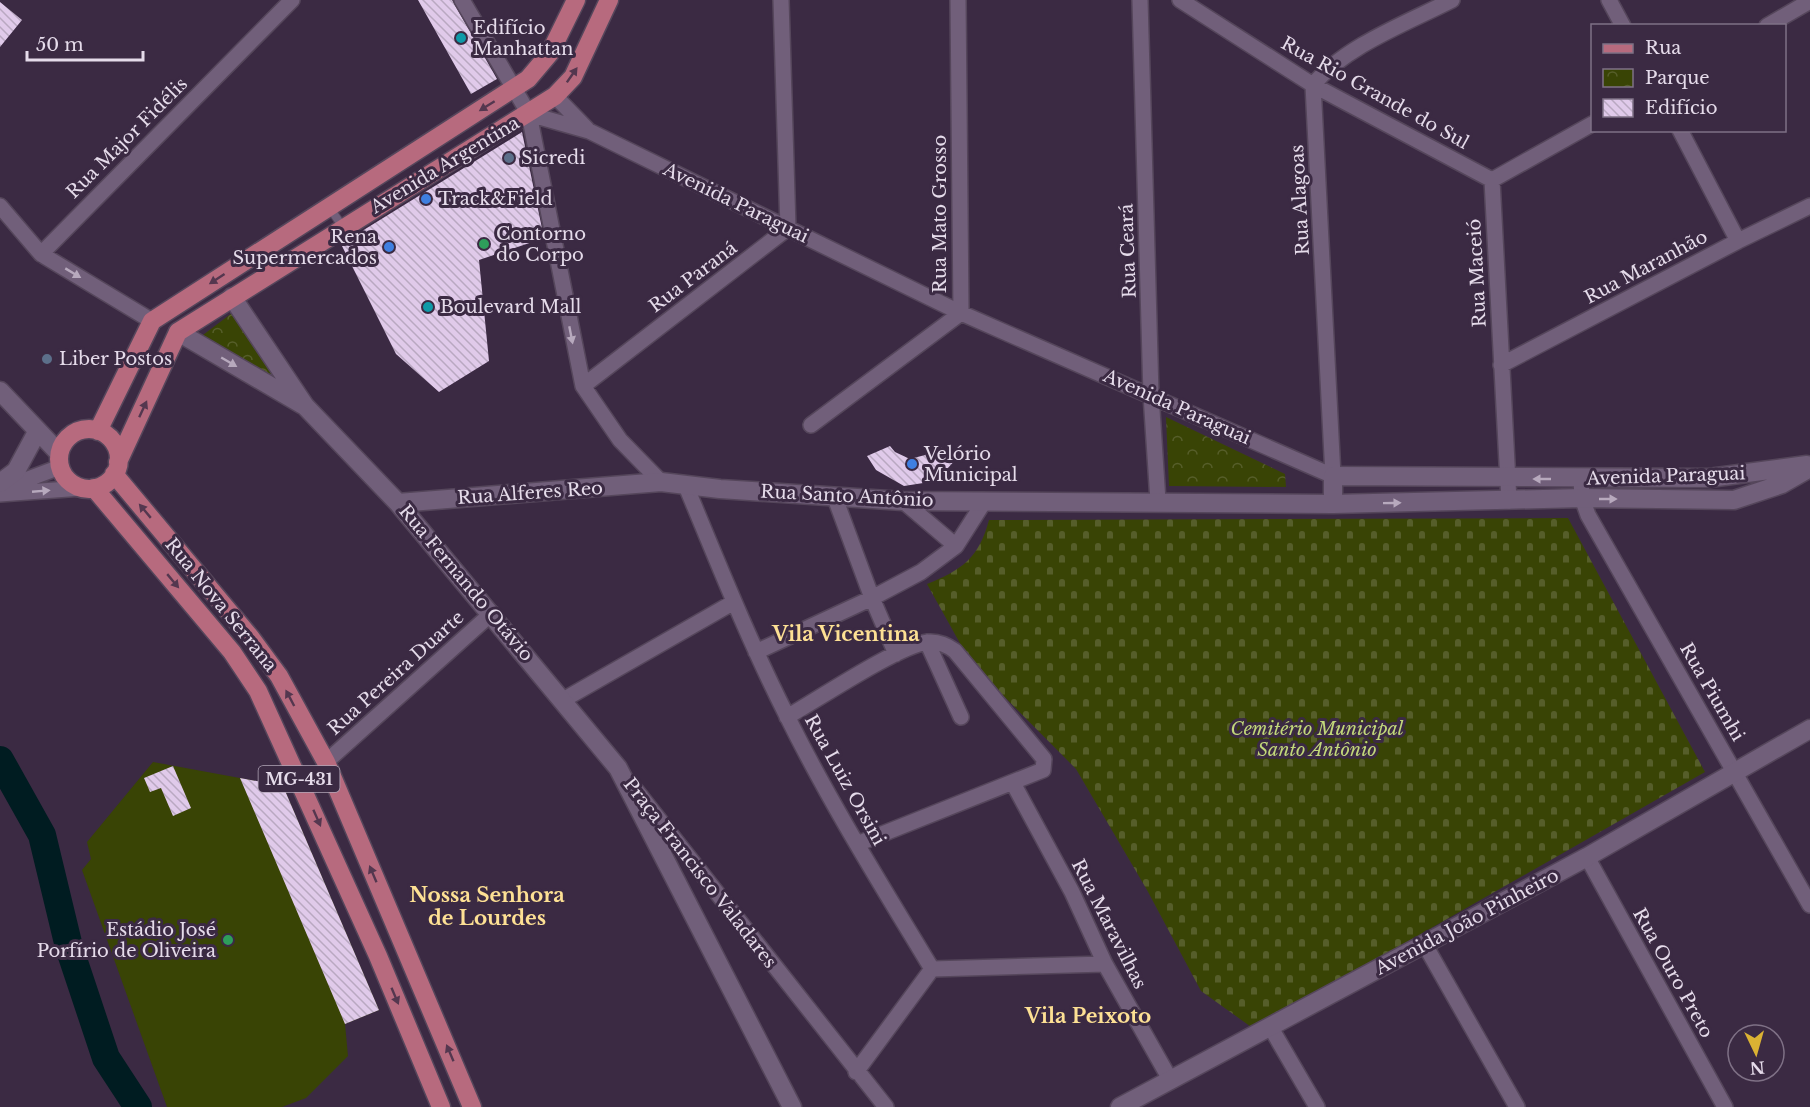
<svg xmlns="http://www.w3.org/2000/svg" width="1810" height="1107" font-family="'Libre Baskerville',serif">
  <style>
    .cemetery { fill: url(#cemetery-stones) }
    .park { fill: url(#park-crowns) }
    .pitch { fill: #394405 }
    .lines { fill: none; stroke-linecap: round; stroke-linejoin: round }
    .river { stroke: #001c21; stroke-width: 28 }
    .building { fill: url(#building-back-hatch) }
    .lane-casing { stroke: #55465b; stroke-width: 10 }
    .street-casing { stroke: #55465b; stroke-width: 18 }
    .secondary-casing { stroke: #55465b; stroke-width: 21 }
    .primary-casing { stroke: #55465b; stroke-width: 21 }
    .lane { stroke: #715f7a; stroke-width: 8 }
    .street { stroke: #715f7a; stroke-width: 15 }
    .secondary { stroke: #715f7a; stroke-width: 18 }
    .primary { stroke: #b76a7e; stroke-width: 18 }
    .oneway { fill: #54374f }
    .oneway2 { fill: #b7a9bd }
    .culture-dot { fill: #0f9aa8; stroke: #3b2a43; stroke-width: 2 }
    .service-dot { fill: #5c6f8a; stroke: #3b2a43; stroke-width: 2 }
    .shop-dot { fill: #3f7fe0; stroke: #3b2a43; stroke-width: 2 }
    .leisure-dot { fill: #2e9e5b; stroke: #3b2a43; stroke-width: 2 }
    .labels { text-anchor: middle; stroke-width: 6; stroke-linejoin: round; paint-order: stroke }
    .shield { fill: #3b2a43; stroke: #b2a6b8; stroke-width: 1.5 }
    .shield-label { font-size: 16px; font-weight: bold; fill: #e5dbea }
    .poi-label { font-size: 18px; fill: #e5dbea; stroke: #3b2a43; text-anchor: start }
    .street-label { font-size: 18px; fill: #e5dbea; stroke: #3b2a43 }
    .park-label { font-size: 18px; font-style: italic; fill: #c2d87a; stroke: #3b2a43 }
    .neighbourhood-label { font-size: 20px; font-weight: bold; fill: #fde094; stroke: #3b2a43 }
  </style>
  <defs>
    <pattern id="cemetery-stones" width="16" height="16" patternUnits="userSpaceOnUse" patternTransform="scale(1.5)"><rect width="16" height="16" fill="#394405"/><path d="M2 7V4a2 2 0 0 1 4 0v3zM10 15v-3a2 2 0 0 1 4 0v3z" fill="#565e2a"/></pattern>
    <pattern id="park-crowns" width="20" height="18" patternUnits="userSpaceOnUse" patternTransform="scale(1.5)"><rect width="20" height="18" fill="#394405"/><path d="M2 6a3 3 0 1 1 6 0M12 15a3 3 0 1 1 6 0" fill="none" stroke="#565e2a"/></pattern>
    <pattern id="building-back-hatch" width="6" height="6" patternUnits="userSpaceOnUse" patternTransform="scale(1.5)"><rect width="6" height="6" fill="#e0caea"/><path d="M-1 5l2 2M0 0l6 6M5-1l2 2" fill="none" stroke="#b9a8c1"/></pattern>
  </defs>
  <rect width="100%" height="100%" fill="#3b2a43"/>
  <path class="cemetery" d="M1568,518L1705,772L1254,1029L1201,991L1147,890L1076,769L971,663L927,584C962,570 979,558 989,520Z"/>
  <path class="park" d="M232,313L292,393L199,338Z
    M1166,417L1285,474L1286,487L1169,486Z"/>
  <path class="pitch" d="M153,762L283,786L379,1010L345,1024L348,1056L306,1098L282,1107H167L82,870L91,859L87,842Z"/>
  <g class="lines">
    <path class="river" d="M0,760L42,835L69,947L106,1058L138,1107"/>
  </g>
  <path class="building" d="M418,0H452L497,79L471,94Z
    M0,2L22,20L0,47Z
    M522,132L544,238L479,260L489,361L439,392L396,354L341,244Z
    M936,444L958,457L936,481L904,486L876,470L867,456L890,446L895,452L910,459L925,455Z
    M173,766L191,808L173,816L161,788L150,792L144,778Z
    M240,778L283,786L379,1010L345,1024Z"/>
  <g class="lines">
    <defs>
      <path id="lane" d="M329,207L343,227"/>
      <path id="street" d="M462,0L529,114L583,386L620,440L661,482
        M1140,0L1151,395L1158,501
        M1180,0L1313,85L1492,180
        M1609,0L1623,26
        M1767,26L1810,1
        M555,96L587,129
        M529,114L589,131L961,313L1333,476L1313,85C1345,46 1407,23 1452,0
        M1680,130L1738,241
        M0,206L41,254L152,321
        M41,254L292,0
        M1501,365L1738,241L1810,206
        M583,386L788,228L781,0
        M811,425L961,313L958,0
        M1581,479L1582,498L1588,515L1810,905
        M686,486C718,563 749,641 787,716C830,803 882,886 932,969
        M4,488L60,467
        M0,494L82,488
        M835,498L872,598L896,654
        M903,501L956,546
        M1509,501L1492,180L1592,124
        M927,642L961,717
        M756,652L872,598L921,572L956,546L984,502
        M563,700L734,602
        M787,717C817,700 899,645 928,642C939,641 947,645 955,651L1044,759L1043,770L857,844
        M326,762L492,613
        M1013,783L1072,892L1105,964L1171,1081
        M635,789L886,1107
        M1587,857L1725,1107
        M1425,945L1517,1107
        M932,969L1105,964
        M1271,1028L1317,1107
        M856,1072L932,969"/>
      <path id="secondary" d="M232,297L305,406L398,503L618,768L792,1107
        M178,332L303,405
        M0,391L59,453
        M0,483L16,471L37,432
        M398,503L661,482L720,489L903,501L1333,504L1582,498L1734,500L1782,484L1810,468
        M1333,504V476L1709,478L1807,465
        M1120,1107L1587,857L1810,729"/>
      <path id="primary" d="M59 459a30 30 0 1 1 60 0a30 30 0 1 1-60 0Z
        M98,431L152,321L528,79L550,53L576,0
        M118,462L178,332L555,96L573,77L609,0
        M114,474L251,638L279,676L326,762L472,1107
        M94,488L232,652L258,691L378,956L441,1107"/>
    </defs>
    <use href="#lane" class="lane-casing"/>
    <use href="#street" class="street-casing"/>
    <use href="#secondary" class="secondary-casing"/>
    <use href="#primary" class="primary-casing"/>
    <use href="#lane" class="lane"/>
    <use href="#street" class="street"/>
    <use href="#secondary" class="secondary"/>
    <use href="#primary" class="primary"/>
  </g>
  <defs><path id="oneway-solid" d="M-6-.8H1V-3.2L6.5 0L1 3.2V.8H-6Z" transform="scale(1.5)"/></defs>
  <g class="oneway">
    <use href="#oneway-solid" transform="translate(572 75) rotate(-55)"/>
    <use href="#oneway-solid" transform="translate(487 106) rotate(148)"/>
    <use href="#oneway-solid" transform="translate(217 279) rotate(147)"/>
    <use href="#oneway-solid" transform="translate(143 409) rotate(-65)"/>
    <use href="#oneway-solid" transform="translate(145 511) rotate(-130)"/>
    <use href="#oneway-solid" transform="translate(173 581) rotate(50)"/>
    <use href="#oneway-solid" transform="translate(290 698) rotate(-118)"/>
    <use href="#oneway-solid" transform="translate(317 818) rotate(66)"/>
    <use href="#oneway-solid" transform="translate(373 874) rotate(-113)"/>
    <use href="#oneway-solid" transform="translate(395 996) rotate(67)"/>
    <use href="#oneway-solid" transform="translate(450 1053) rotate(-113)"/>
  </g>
  <g class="oneway2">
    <use href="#oneway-solid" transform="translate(73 273) rotate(31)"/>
    <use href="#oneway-solid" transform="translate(571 335) rotate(79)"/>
    <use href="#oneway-solid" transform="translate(229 362) rotate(30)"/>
    <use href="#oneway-solid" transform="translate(1542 479) rotate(180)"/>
    <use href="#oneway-solid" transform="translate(41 491) rotate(-5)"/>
    <use href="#oneway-solid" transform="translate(1608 499)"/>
    <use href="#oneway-solid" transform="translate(1392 503) rotate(-1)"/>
  </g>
  <g class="culture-dot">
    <circle cx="461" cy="38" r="6"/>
    <circle cx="428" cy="307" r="6"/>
  </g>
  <g class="service-dot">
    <circle cx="509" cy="158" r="6"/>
    <circle cx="47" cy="359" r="6"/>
  </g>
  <g class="shop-dot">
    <circle cx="426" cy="199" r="6"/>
    <circle cx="389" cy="247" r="6"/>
    <circle cx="912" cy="464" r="6"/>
  </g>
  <g class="leisure-dot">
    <circle cx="484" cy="244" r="6"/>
    <circle cx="228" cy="940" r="6"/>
  </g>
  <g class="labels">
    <rect class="shield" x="258.5" y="766" width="81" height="26" rx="4.5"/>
    <g class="shield-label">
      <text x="299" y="785">MG-431</text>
    </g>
    <g class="poi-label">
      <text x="473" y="34">Edifício<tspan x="473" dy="21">Manhattan</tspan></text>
      <text x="521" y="164">Sicredi</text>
      <text x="438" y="205">Track&amp;Field</text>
      <text x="496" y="240">Contorno<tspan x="496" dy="21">do Corpo</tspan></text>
      <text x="377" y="243" text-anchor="end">Rena<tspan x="377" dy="21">Supermercados</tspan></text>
      <text x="440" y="313">Boulevard Mall</text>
      <text x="59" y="365">Liber Postos</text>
      <text x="924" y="460">Velório<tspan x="924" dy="21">Municipal</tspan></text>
      <text x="216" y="936" text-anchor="end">Estádio José<tspan x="216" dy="21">Porfírio de Oliveira</tspan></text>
    </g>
    <g class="street-label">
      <text transform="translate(1375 93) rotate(29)" y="6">Rua Rio Grande do Sul</text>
      <text transform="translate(127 138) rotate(-45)" y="6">Rua Major Fidélis</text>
      <text transform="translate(445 165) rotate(-31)" y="6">Avenida Argentina</text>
      <text transform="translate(1300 200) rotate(-93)" y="6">Rua Alagoas</text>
      <text transform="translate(736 203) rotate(26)" y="6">Avenida Paraguai</text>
      <text transform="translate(940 214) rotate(-90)" y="6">Rua Mato Grosso</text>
      <text transform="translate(1128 251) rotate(-92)" y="6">Rua Ceará</text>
      <text transform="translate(1646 267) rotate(-28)" y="6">Rua Maranhão</text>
      <text transform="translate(1477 273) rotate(-93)" y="6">Rua Maceió</text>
      <text transform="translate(693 277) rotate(-37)" y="6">Rua Paraná</text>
      <text transform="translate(1177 407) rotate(24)" y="6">Avenida Paraguai</text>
      <text transform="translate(1666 476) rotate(-2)" y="6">Avenida Paraguai</text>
      <text transform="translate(530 493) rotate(-4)" y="6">Rua Alferes Reo</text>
      <text transform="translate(847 496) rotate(3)" y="6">Rua Santo Antônio</text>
      <text transform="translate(466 583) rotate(50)" y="6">Rua Fernando Otávio</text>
      <text transform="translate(221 605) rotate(51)" y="6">Rua Nova Serrana</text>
      <text transform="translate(396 673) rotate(-42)" y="6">Rua Pereira Duarte</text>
      <text transform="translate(1712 692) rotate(60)" y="6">Rua Piumhi</text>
      <text transform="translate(845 780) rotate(61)" y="6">Rua Luiz Orsini</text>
      <text transform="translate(700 873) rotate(52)" y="6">Praça Francisco Valadares</text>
      <text transform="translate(1467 922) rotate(-28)" y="6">Avenida João Pinheiro</text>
      <text transform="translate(1109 924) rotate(63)" y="6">Rua Maravilhas</text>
      <text transform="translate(1673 973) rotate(61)" y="6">Rua Ouro Preto</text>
    </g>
    <g class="park-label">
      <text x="1317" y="735">Cemitério Municipal<tspan x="1317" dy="21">Santo Antônio</tspan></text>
    </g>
    <g class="neighbourhood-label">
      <text x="846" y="641">Vila Vicentina</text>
      <text x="487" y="902">Nossa Senhora<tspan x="487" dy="23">de Lourdes</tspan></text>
      <text x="1088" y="1023">Vila Peixoto</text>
    </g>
  </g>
  <rect x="1591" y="24" width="195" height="108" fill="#3b2a43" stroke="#7f7186" stroke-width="1.5"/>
  <rect x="1603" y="44" width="30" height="9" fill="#b76a7e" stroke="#7f7186" stroke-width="1.5"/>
  <text x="1645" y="54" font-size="18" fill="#e5dbea">Rua</text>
  <rect x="1603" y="69" width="30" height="18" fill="url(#park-crowns)" stroke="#7f7186" stroke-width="1.5"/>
  <text x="1645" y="84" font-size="18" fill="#e5dbea">Parque</text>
  <rect x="1603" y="99" width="30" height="18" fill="url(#building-back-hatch)" stroke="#7f7186" stroke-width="1.5"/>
  <text x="1645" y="114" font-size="18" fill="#e5dbea">Edifício</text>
  <g transform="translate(1756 1053) rotate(175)"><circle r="28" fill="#3b2a43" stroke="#7f7186" stroke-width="1.5"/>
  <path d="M0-4.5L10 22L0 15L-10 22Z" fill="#dbb233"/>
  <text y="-9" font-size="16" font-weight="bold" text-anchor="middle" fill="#e5dbea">N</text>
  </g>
  <path d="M27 51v9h116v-9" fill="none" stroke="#e5dbea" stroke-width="3"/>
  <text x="36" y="51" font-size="18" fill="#e5dbea" stroke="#3b2a43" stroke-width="4.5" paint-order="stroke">50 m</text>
</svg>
